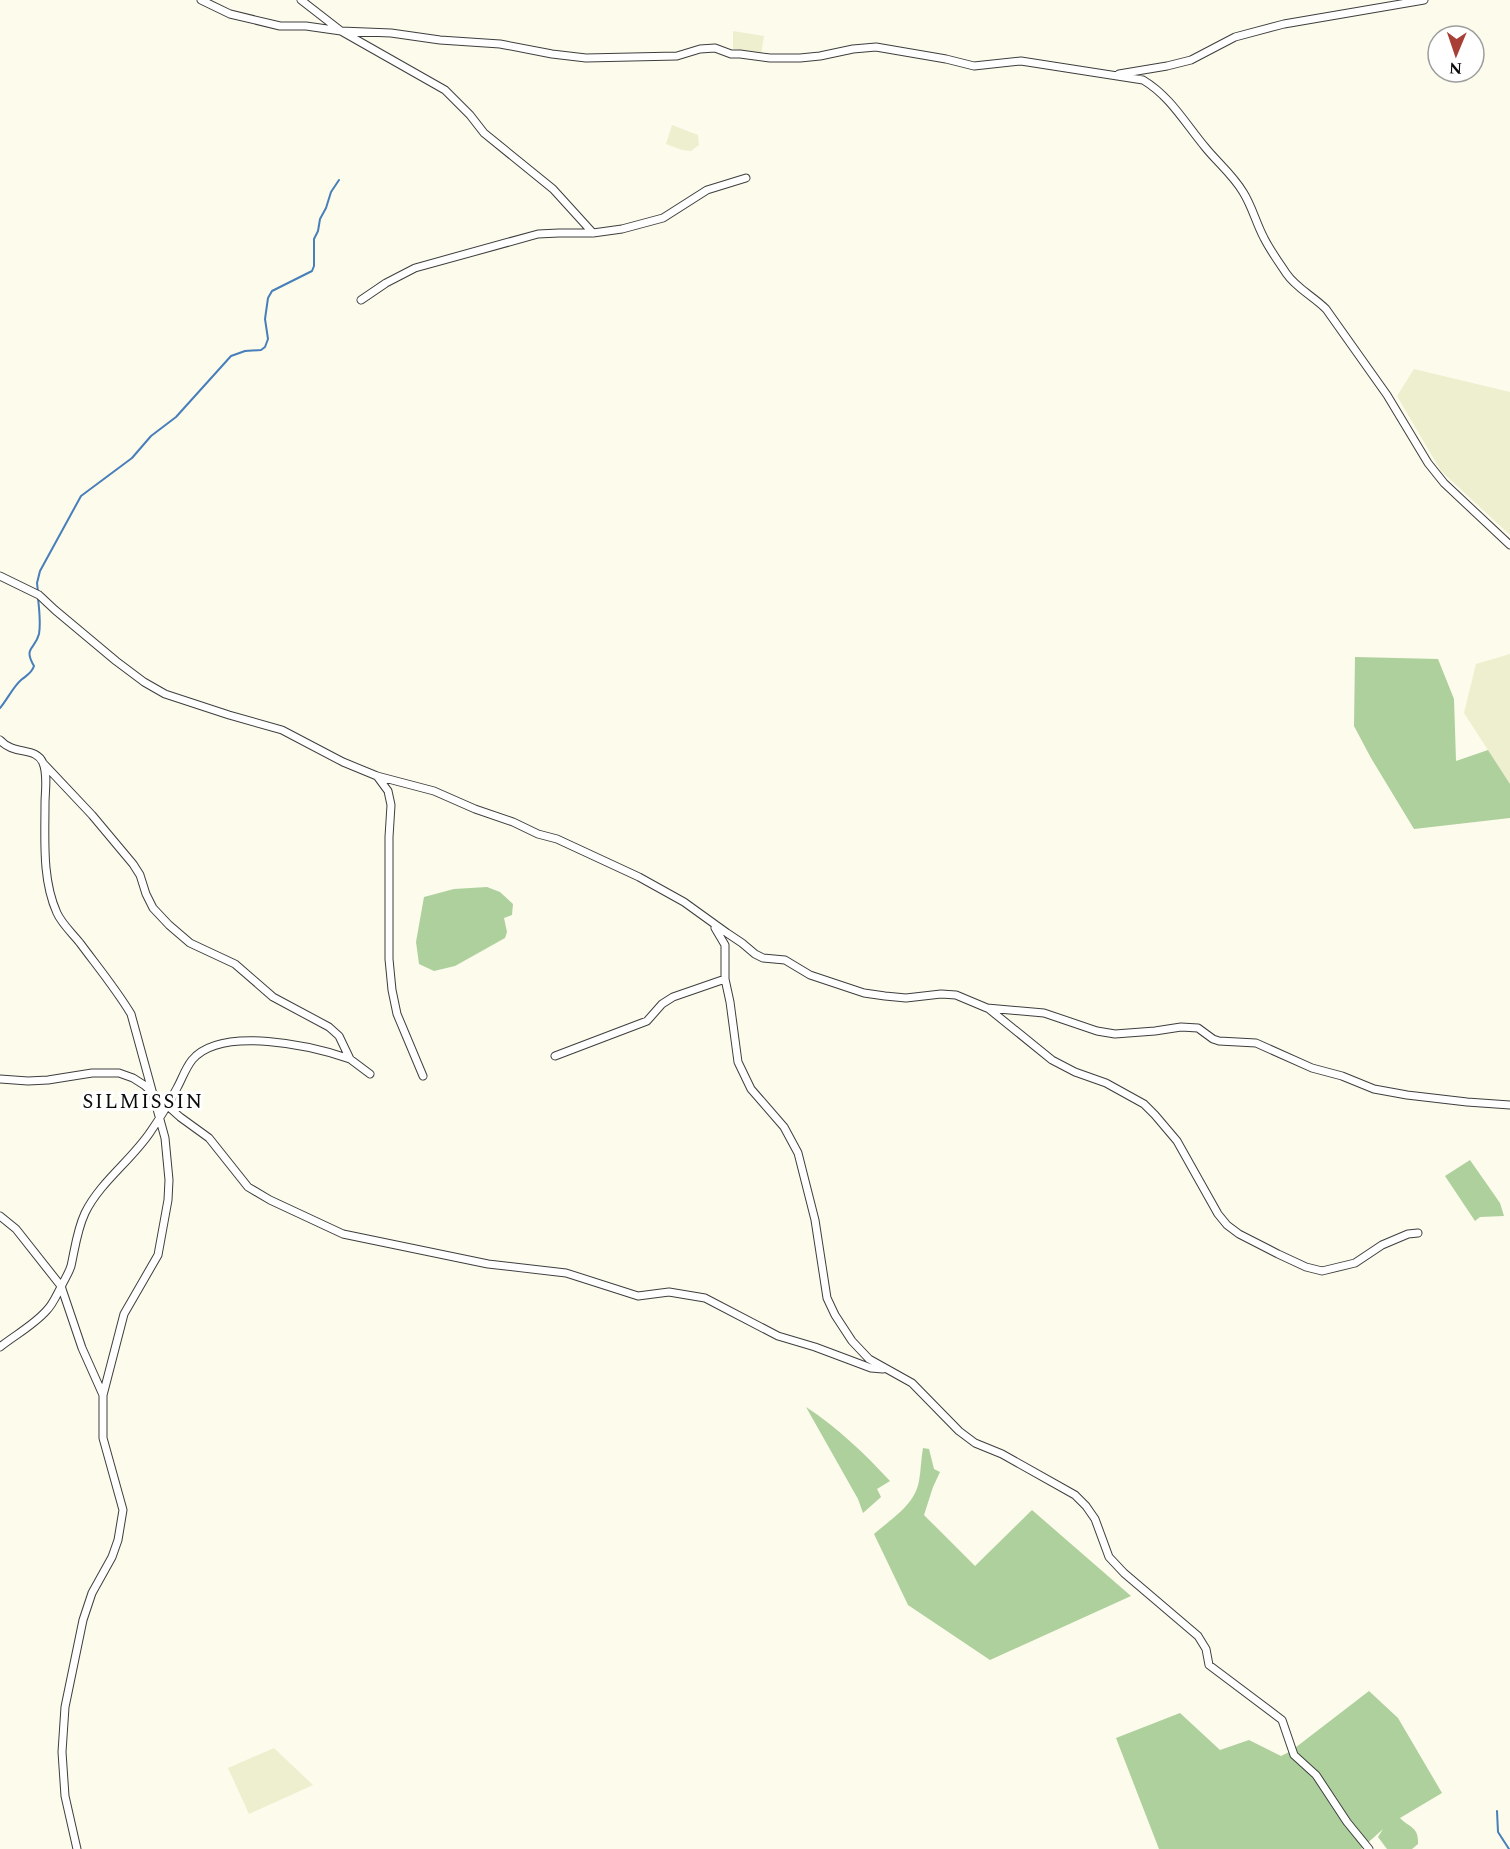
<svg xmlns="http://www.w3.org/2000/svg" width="1510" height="1849" font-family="Spectral,serif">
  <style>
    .farmland { fill: #eeefcf }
    .forest { fill: #add09c }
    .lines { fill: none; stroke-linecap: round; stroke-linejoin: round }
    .stream { stroke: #487fba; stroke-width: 2 }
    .street-casing { stroke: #3e3e3e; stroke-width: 9 }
    .street { stroke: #fff; stroke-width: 7 }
    .labels { text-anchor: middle; stroke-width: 6; stroke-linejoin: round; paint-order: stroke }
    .quarter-label { font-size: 21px; letter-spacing: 1.5px; fill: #0b0b0b; stroke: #fff }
  </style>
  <rect width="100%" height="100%" fill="#fcfbec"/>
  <path class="farmland" d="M733,31L764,36L761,54L733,49Z
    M672,125L698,135L699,145L691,151L682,150L666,144Z
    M1414,369L1510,392V535L1441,471L1397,396Z
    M1510,654V784L1464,713L1476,664Z
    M274,1748L313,1785L249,1814L228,1768Z"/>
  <path class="forest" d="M1355,657L1438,659L1454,699L1456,761L1488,750L1510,784V818L1414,829L1371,758L1354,726Z
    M487,887L500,892L513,904L512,915L504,918L507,932L505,938L455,966L434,971L419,964L416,942L424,897L454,889Z
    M1470,1160L1500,1203L1504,1216L1480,1217L1475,1221L1445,1176Z
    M806,1407C838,1428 864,1453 890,1481L877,1489L881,1497L863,1513L858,1499Z
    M923,1448L929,1449L934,1469L940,1472L933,1487L924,1515L975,1566L1032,1510L1131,1596L990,1660L908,1605L874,1534C891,1519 915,1505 919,1481C921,1470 921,1459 923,1448Z
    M1369,1691L1398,1718L1442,1793L1400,1818C1410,1828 1419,1827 1418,1844L1412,1849H1387L1378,1837L1383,1829L1361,1849H1159L1116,1738L1180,1713L1220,1750L1249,1740L1281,1756L1291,1751Z"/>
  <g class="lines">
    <path class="stream" d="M38,592L37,583L40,571L81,496L132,458L151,436L176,417L231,356L245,351L261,350L265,347L268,339L265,319L268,298L272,291L312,271L314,266V239L318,231L320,219L326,208L331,192L339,180
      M0,708C7,700 13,687 21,680C27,675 32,673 34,666C23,647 35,650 39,634C41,623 39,608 38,598
      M1497,1811L1498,1832L1509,1849"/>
    <defs>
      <path id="street" d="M201,0L230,14L280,26H306L341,31L445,90L470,115L484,133L553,189L593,233
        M301,0L341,31L391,33L440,40L500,44L552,54L586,58L677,56L700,49L715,48L731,54H740L770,58H800L820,56L853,49L876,47L946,59L974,66L1021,61L1143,80C1170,96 1185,123 1205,147C1217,162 1233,175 1243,192C1252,206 1256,223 1264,238C1270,250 1278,261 1286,273C1296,288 1313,296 1326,309L1387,395L1428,463L1444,483L1510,545
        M1119,74L1167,66L1191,60L1235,37L1284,24L1424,0
        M361,300L386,283L415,268L538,234L559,233H593L622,229L663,218L707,190L746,178
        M0,576L39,595L55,610L116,661L144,682L165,694L229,715L282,730L343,762L377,776L434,791L475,809L513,822L538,834L557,839L639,877L684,902L727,933L742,943L755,954L763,958L785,960L810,975L864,993L885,996L906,998L941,994L956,995L987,1008L1044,1013L1097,1031L1115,1034L1155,1031L1181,1027L1198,1028L1213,1039L1219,1041L1256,1043L1312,1068L1342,1076L1374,1089L1407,1095L1467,1102L1510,1105
        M0,740C14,756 36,746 43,763C48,775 45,791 45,804C45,840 42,880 57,913C62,924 72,933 80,943C97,966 116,989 131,1014L165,1138L169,1180L168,1200L158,1255L124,1314L103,1395V1438L123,1510L118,1540L112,1557L92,1593L83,1620L65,1707L62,1752L65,1796L77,1849
        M43,763L92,815L133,864L140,875L146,894L153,908L169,925L190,943L235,964L273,997L329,1027L339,1036L350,1059L370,1074
        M377,776L388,791L391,805L389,837V959L392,990L397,1014L423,1076
        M715,928L725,945V979L730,1002L738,1062L751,1089L784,1127L798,1153L815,1220L827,1298L835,1315L852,1341L869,1359L912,1383L959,1431L975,1443L1002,1454L1075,1495L1086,1506L1095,1519L1109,1557L1124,1573L1198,1636L1206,1649L1209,1665L1282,1720L1294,1755L1316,1775L1347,1822L1369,1849
        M989,1009L1052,1060L1075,1072L1106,1083L1144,1104L1155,1115L1177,1141L1218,1214L1227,1225L1239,1234L1278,1254L1306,1267L1322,1271L1355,1263L1382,1245L1408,1234L1418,1233
        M555,1056L647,1021L662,1004L673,997L725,979
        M0,1079L28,1081L48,1080L92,1073H119L133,1078L144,1085L180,1117L209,1138L248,1187L270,1200L343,1234L488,1264L566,1273L638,1296L669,1292L705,1298L778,1336L815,1347L871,1368L883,1369
        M0,1216L16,1229L61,1286L82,1348L103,1395
        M0,1347C15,1335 34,1325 47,1310C53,1304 57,1294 61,1287C64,1280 69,1273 71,1266C75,1248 77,1230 85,1213C100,1182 132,1160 151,1131C160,1118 169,1103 177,1088C182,1079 185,1069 192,1060C221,1025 313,1046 350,1059"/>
    </defs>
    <use href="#street" class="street-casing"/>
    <use href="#street" class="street"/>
  </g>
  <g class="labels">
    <g class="quarter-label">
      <text x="143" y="1108">SILMISSIN</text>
    </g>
  </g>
  <g transform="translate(1456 54) rotate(182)"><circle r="28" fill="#ffffff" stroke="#9d9d9d" stroke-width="1.5"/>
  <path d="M0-4.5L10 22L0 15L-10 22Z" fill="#a83f36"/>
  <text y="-9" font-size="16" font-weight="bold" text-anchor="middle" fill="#0b0b0b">N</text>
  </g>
</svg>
